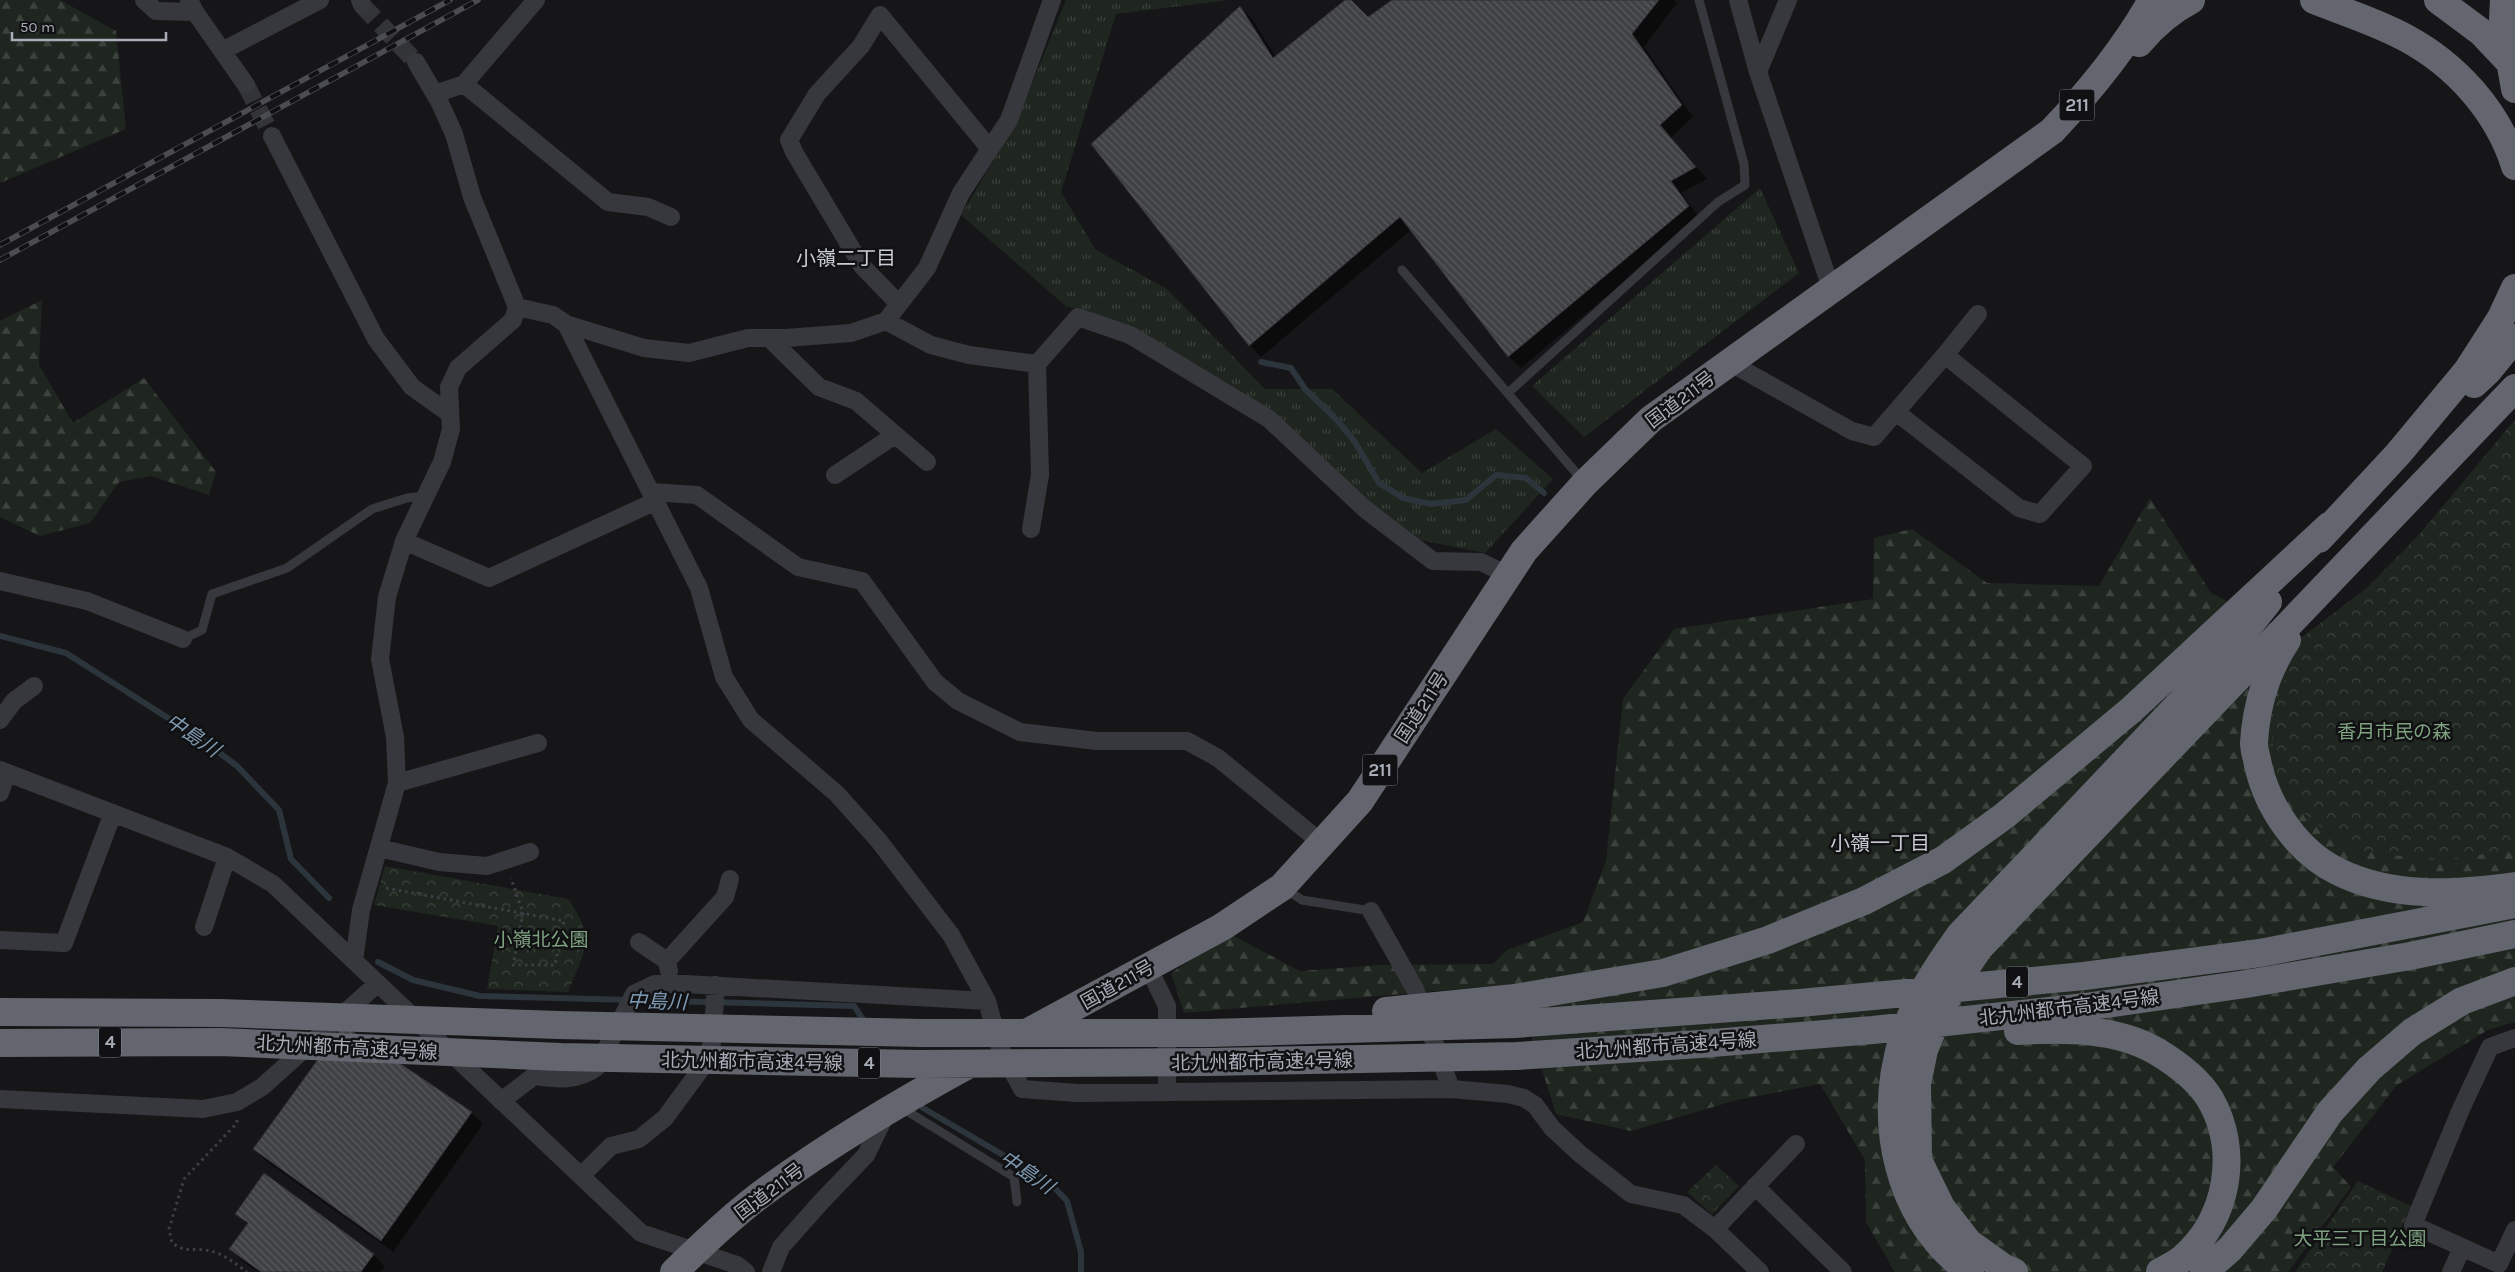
<svg xmlns="http://www.w3.org/2000/svg" width="2515" height="1272" font-family="Karla,'Noto Sans JP',sans-serif">
  <style>
    .grass { fill: url(#grass-tufts) }
    .forest { fill: url(#forest-firs) }
    .park { fill: url(#park-crowns) }
    .shadow { fill: #0007 }
    .lines { fill: none; stroke-linecap: round; stroke-linejoin: round }
    .stream { stroke: #2c353c; stroke-width: 6 }
    .building { fill: url(#building-back-hatch); stroke: #303034 }
    .street-tunnel { stroke: #333438; stroke-width: 18; stroke-dasharray: 18 9; stroke-linecap: butt }
    .path { stroke: #3d3f44; stroke-width: 3; stroke-dasharray: 2.5 4; stroke-linecap: butt }
    .lane { stroke: #37383d; stroke-width: 9 }
    .street { stroke: #37383d; stroke-width: 18 }
    .highway { stroke: #63666e; stroke-width: 28 }
    .rail-casing { stroke: #4a4c52; stroke-width: 5.5 }
    .rail { stroke: #111113; stroke-width: 4; stroke-dasharray: 11; stroke-linecap: butt }
    .labels { text-anchor: middle; stroke-width: 5; stroke-linejoin: round; paint-order: stroke }
    .shield { fill: #111113; stroke: #7b7e86; stroke-width: 1 }
    .shield-label { font-size: 18px; font-weight: bold; fill: #a8adb8 }
    .street-label { font-size: 19px; fill: #a8adb8; stroke: #111113 }
    .park-label { font-size: 19px; fill: #7fa381; stroke: #111113 }
    .neighbourhood-label { font-size: 20px; fill: #c9ccd4; stroke: #111113 }
    .water-label { font-size: 20px; font-style: italic; fill: #7f9bb3; stroke: #111113 }
  </style>
  <defs>
    <pattern id="grass-tufts" width="24" height="20" patternUnits="userSpaceOnUse" patternTransform="scale(1.25)"><rect width="24" height="20" fill="#1e261f"/><path d="M3 7l-1-3M5 7V3M7 7l1-3M15 17l-1-3M17 17v-4M19 17l1-3" fill="none" stroke="#3c433d"/></pattern>
    <pattern id="forest-firs" width="22" height="20" patternUnits="userSpaceOnUse" patternTransform="scale(1.25)"><rect width="22" height="20" fill="#1e261f"/><path d="M5 1l3.5 6h-7zM16 11l3.5 6h-7z" fill="#3c433d"/></pattern>
    <pattern id="park-crowns" width="20" height="18" patternUnits="userSpaceOnUse" patternTransform="scale(1.25)"><rect width="20" height="18" fill="#1e261f"/><path d="M2 6a3 3 0 1 1 6 0M12 15a3 3 0 1 1 6 0" fill="none" stroke="#3c433d"/></pattern>
    <pattern id="building-back-hatch" width="6" height="6" patternUnits="userSpaceOnUse" patternTransform="scale(1.25)"><rect width="6" height="6" fill="#404145"/><path d="M-1 5l2 2M0 0l6 6M5-1l2 2" fill="none" stroke="#595a5e"/></pattern>
  </defs>
  <rect width="100%" height="100%" fill="#161618"/>
  <path class="grass" d="M1066,0H1229L1116,14L1061,192L1096,250L1167,289L1265,389H1332L1422,473L1496,429L1553,479L1485,553L1410,538L1272,413L1131,326L1066,306L961,215L1016,123Z
    M1760,188L1799,273L1584,437L1532,386Z"/>
  <path class="forest" d="M0,0H60L116,31L126,129L0,183Z
    M42,300L39,365L73,423L144,378L216,472L209,495L151,476L119,482L90,523L40,536L0,517V321Z
    M2515,420V1022L2488,1030L2397,1085L2333,1167L2351,1187L2288,1272H1895L1866,1222L1865,1160L1820,1084L1737,1100L1631,1131L1556,1114L1515,984L1184,1013L1171,973L1230,934L1300,971L1380,965L1493,964L1507,950L1583,922L1606,861L1623,699L1674,629L1873,599L1874,538L1912,529L1987,583L2099,586L2150,498L2211,593L2300,639L2367,588L2419,535Z"/>
  <path class="park" d="M2515,420V849L2442,861L2360,851L2309,819L2274,772L2271,716L2300,639L2367,588L2419,535Z
    M385,866L568,899C596,938 585,951 568,992L487,989L498,926L374,905Z
    M1716,1165L1739,1186L1712,1214L1687,1192Z
    M2358,1181L2411,1206L2382,1272H2295Z"/>
  <path class="shadow" d="M1347,0L1368,19L1394,0H1674L1677,3L1644,47L1693,117L1671,138L1707,179L1681,193L1700,218L1521,368L1509,357L1411,230L1261,357L1250,345L1240,8L1252,19L1276,57Z
    M472,1113L483,1124L393,1252L266,1161L254,1149Z
    M264,1175L374,1255L385,1267L381,1272H258L242,1261L231,1249L248,1225L237,1214Z"/>
  <g class="lines">
    <path class="stream" d="M1261,362L1291,368L1305,389L1337,420L1355,442L1379,483L1403,498L1431,504L1466,500L1496,475L1526,478L1544,493
      M0,636L66,653L201,739L237,766L279,810L291,859L329,898
      M378,962L413,980L480,996L854,1006L866,1024
      M923,1108L1049,1182L1067,1201L1081,1252V1272"/>
  </g>
  <path class="building" d="M1345,0H1351L1368,17L1392,0H1659L1632,34L1682,105L1660,125L1696,167L1671,181L1689,206L1508,357L1400,217L1249,346L1091,144L1240,6L1273,58Z
    M343,1025L472,1112L381,1241L253,1149Z
    M264,1173L374,1254L361,1272H261L229,1249L248,1223L235,1214Z"/>
  <g class="lines">
    <path class="street-tunnel" d="M362,5L416,62
      M246,85L272,136"/>
    <path class="path" d="M386,888L564,921L555,965H513L523,913L511,878
      M237,1120V1123L184,1179L169,1229L172,1243C187,1253 190,1248 205,1250C222,1252 234,1263 247,1272"/>
    <path class="lane" d="M1402,270L1583,481
      M1508,393L1718,202L1745,185L1744,164L1699,0
      M183,639L202,630L212,594L287,568L372,509L407,498L427,496
      M1284,888L1302,900L1371,911
      M902,1108L1014,1177L1017,1202"/>
    <path class="street" d="M144,0L156,11L195,12
      M189,0L195,12L246,85
      M360,0L362,5
      M1738,0L1758,72L1831,288
      M222,51L320,0
      M1758,72L1788,0
      M464,84L608,202L648,207L671,217
      M435,94L464,84L536,0
      M272,136L376,339L412,387L450,414
      M899,304L862,266L794,152L789,140L817,94L861,46L880,15L990,149
      M517,307L553,315L566,324L644,348L689,353L748,338H786L851,333L886,321L927,268L961,193L1009,120L1052,0
      M886,321L931,345L969,355L1037,364
      M566,324L699,588L724,677L751,720L837,794L879,841L951,935L987,1001L1000,1048L1022,1089L1077,1093L1451,1089L1508,1094L1524,1098L1535,1105L1552,1128L1580,1154L1631,1194L1683,1205L1715,1229L1760,1272
      M769,338L819,387L856,401L927,462
      M1945,355L1978,314
      M1729,362L1852,431L1874,437L1945,355L2083,466L2040,514L2019,508L1896,412
      M835,475L895,435
      M652,492L697,495L798,567L862,581L935,682L958,701L1020,732L1097,741H1187L1218,758L1323,844
      M1031,529L1040,475L1037,364L1078,317L1130,335L1269,419L1365,509L1433,561L1481,562L1508,575
      M404,541L489,578L656,501
      M0,581L87,601L183,639
      M0,720L14,701L34,686
      M0,770L227,857L273,884L641,1233L737,1265L746,1272
      M397,783L538,743
      M0,793L7,773
      M379,848L439,862L487,866L530,852
      M1371,911L1415,989L1451,1089
      M204,927L227,857
      M0,940L64,943L113,813
      M639,942L667,961L669,971
      M354,961L361,910L397,783L395,737L380,659L387,597L404,541L442,462L451,429L449,387L458,368L513,320L517,307L472,197L454,134L440,103L416,62
      M667,961L725,897L730,879
      M1148,967L1167,1006V1092
      M2515,1038L2490,1047L2461,1109L2413,1225L2499,1264L2515,1230
      M0,1099L203,1109L237,1102L262,1087L377,984
      M501,1101L534,1076C556,1079 577,1082 597,1067L634,994L655,984H685L987,1001
      M581,1176L611,1146L639,1139L665,1118L701,1069L712,1043L716,985
      M1755,1186L1843,1272
      M1715,1229L1796,1144
      M771,1272L781,1247L821,1202L866,1155L887,1112
      M2451,1272L2462,1248"/>
    <path class="highway" d="M2314,0C2344,12 2377,22 2406,38C2456,65 2498,111 2515,166
      M2438,0L2481,32L2515,68
      M2504,0L2503,20L2515,89
      M2139,43C2154,25 2170,11 2191,0
      M2474,384L2488,371L2515,338
      M2319,539L2398,454L2467,371L2501,318L2515,288
      M2287,640C2267,670 2256,707 2254,743C2254,750 2257,758 2258,765C2268,808 2297,851 2337,871C2392,899 2456,894 2515,886
      M1386,1011L1515,998L1663,973L1768,940L1864,901L1943,860L2004,816L2131,710L2329,526
      M0,1012L220,1013L559,1025L921,1033H1209L1515,1024L1800,1003L2084,976L2260,953L2515,904
      M1030,1031L1222,927L1282,887L1360,801L1524,551L1585,483L1651,419L2052,131C2090,91 2125,48 2152,0
      M2018,1031C2063,1028 2116,1028 2156,1051C2176,1063 2198,1079 2210,1099C2240,1151 2228,1219 2183,1258C2176,1264 2167,1268 2160,1272
      M0,1043L220,1042L561,1057L919,1064L1211,1062L1517,1056L1700,1044L1873,1030L2085,1007L2246,984L2410,956L2515,934
      M674,1272C705,1242 736,1212 771,1187C833,1142 900,1102 968,1065
      M1970,1272C1896,1218 1877,1122 1903,1037C1915,1000 1937,967 1960,935L2221,660L2268,602
      M2014,1272L2004,1268L1969,1243L1941,1207L1918,1160L1917,1084L1924,1050L1941,1009L1959,978L1979,948L2515,388
      M2204,1272L2230,1249L2264,1209L2330,1112L2369,1069L2412,1032L2462,1001L2515,981"/>
    <defs>
      <path id="rail" d="M0,245L450,0
        M0,260L478,0"/>
    </defs>
    <use href="#rail" class="rail-casing"/>
    <use href="#rail" class="rail"/>
  </g>
  <g class="labels">
    <g class="shield">
      <rect x="2059.5" y="89.5" width="35" height="31" rx="4"/>
      <rect x="1362.5" y="754.5" width="35" height="31" rx="4"/>
      <rect x="2006" y="966.5" width="22" height="31" rx="4"/>
      <rect x="99" y="1026.5" width="22" height="31" rx="4"/>
      <rect x="858" y="1047.5" width="22" height="31" rx="4"/>
    </g>
    <g class="shield-label">
      <text x="2077" y="111">211</text>
      <text x="1380" y="776">211</text>
      <text x="2017" y="988">4</text>
      <text x="110" y="1048">4</text>
      <text x="869" y="1069">4</text>
    </g>
    <g class="street-label">
      <text transform="translate(1680 399) rotate(-37)" y="7">国道211号</text>
      <text transform="translate(1421 707) rotate(-57)" y="7">国道211号</text>
      <text transform="translate(1117 984) rotate(-29)" y="7">国道211号</text>
      <text transform="translate(2069 1007) rotate(-7)" y="7">北九州都市高速4号線</text>
      <text transform="translate(1666 1045) rotate(-4)" y="7">北九州都市高速4号線</text>
      <text transform="translate(347 1047) rotate(3)" y="7">北九州都市高速4号線</text>
      <text transform="translate(752 1061) rotate(1)" y="7">北九州都市高速4号線</text>
      <text transform="translate(1262 1061) rotate(-1)" y="7">北九州都市高速4号線</text>
      <text transform="translate(769 1191) rotate(-37)" y="7">国道211号</text>
    </g>
    <g class="park-label">
      <text x="2394" y="738">香月市民の森</text>
      <text x="541" y="946">小嶺北公園</text>
      <text x="2360" y="1245">大平三丁目公園</text>
    </g>
    <g class="neighbourhood-label">
      <text x="846" y="265">小嶺二丁目</text>
      <text x="1880" y="850">小嶺一丁目</text>
    </g>
    <g class="water-label">
      <text transform="translate(193 735) rotate(34)" y="7">中島川</text>
      <text transform="translate(657 1001) rotate(2)" y="7">中島川</text>
      <text transform="translate(1027 1172) rotate(34)" y="7">中島川</text>
    </g>
  </g>
  <path d="M12 32v8h154v-8" fill="none" stroke="#a8adb8" stroke-width="2.5"/>
  <text x="20" y="32" font-size="15" fill="#a8adb8" stroke="#111113" stroke-width="4" paint-order="stroke">50 m</text>
</svg>
